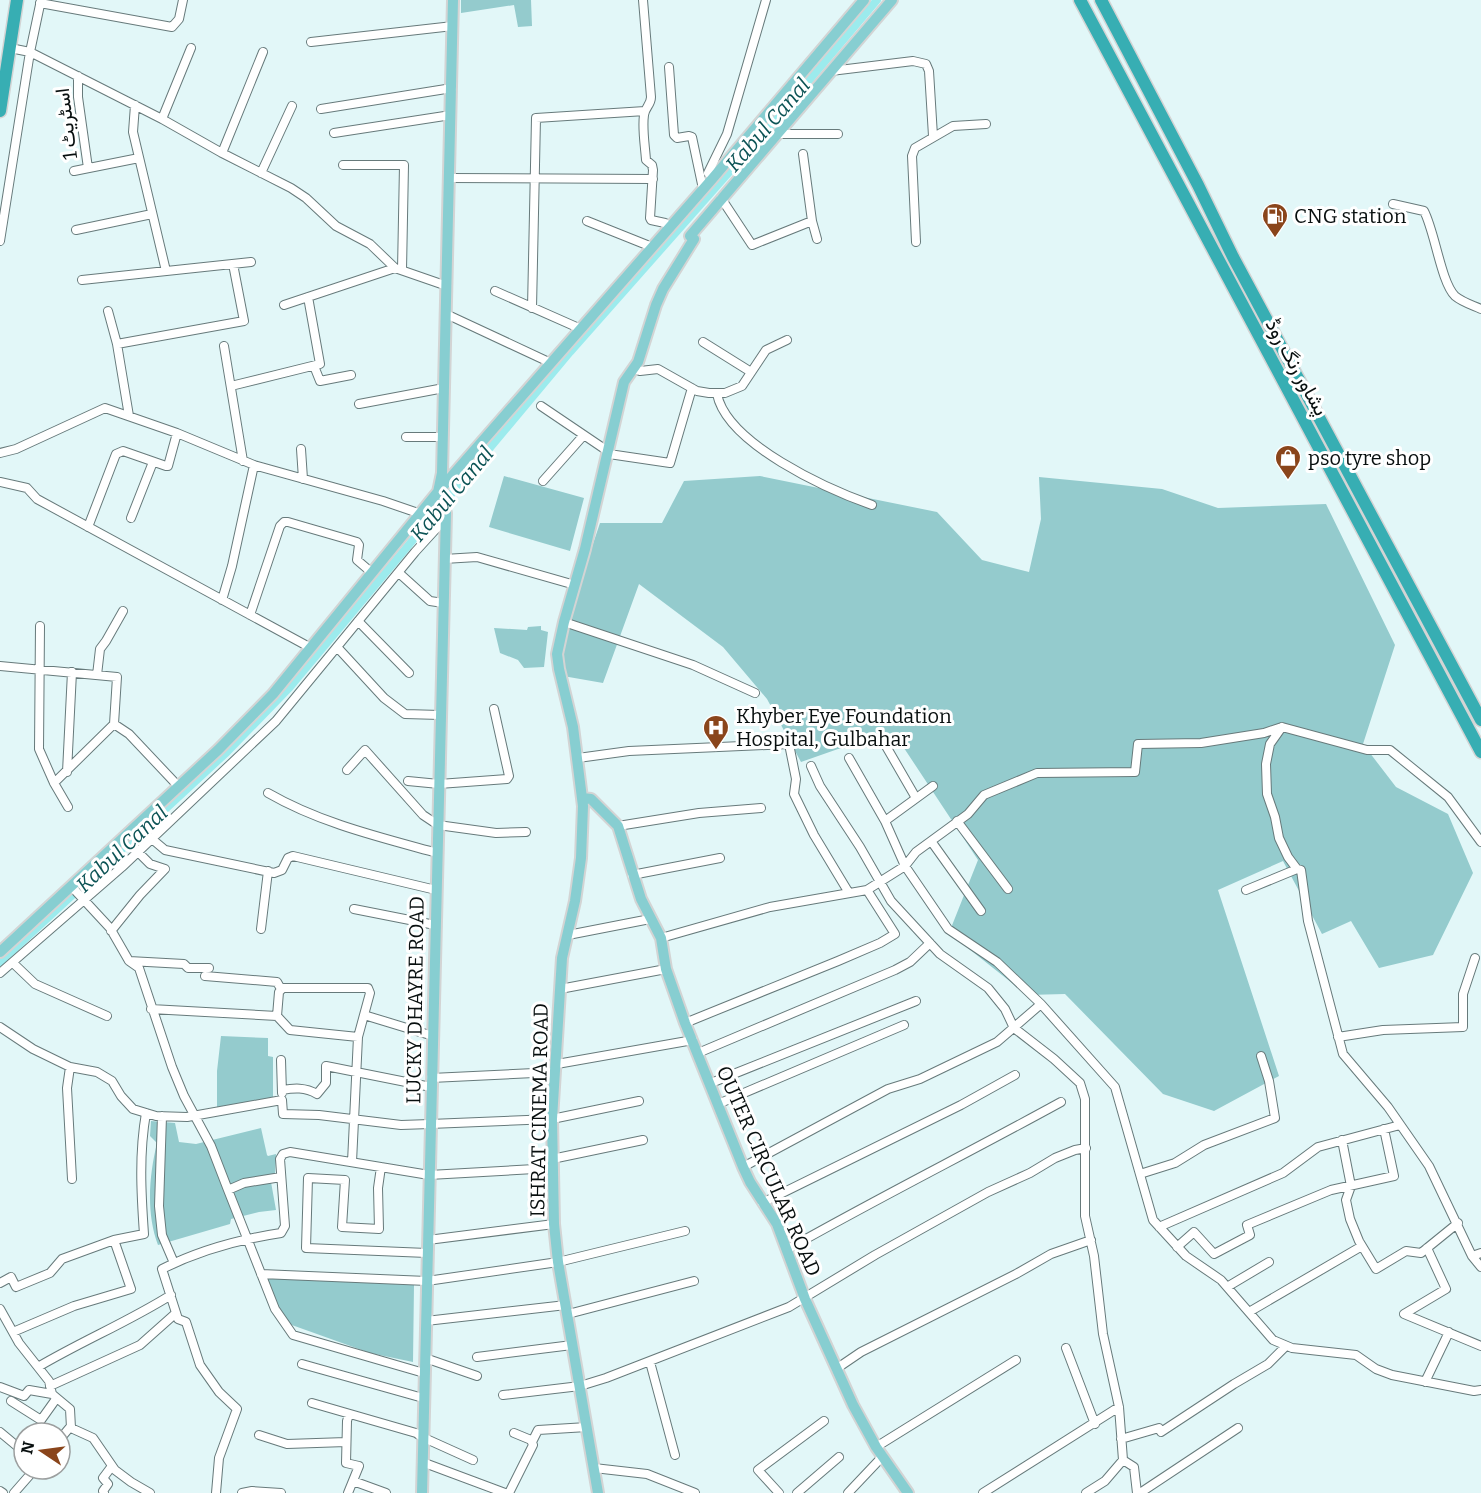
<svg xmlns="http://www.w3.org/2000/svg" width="1481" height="1493" font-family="Bitter,Vazirmatn,serif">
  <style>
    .green { fill: #94cbcd }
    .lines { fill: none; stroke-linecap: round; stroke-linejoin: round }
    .canal { stroke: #9cebed; stroke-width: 8 }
    .minor-casing { stroke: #677a7b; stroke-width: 10 }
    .major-casing { stroke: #d3d4d4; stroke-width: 14 }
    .highway-casing { stroke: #d3d4d4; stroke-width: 15 }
    .minor { stroke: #fff; stroke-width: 8 }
    .major { stroke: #87ced1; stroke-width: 10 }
    .highway { stroke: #37aeb3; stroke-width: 12 }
    .labels { text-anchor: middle; stroke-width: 6; stroke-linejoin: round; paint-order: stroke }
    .street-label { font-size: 20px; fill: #080f0f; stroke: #fff }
    .poi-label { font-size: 20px; fill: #080f0f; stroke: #fff; text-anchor: start }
    .water-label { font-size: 21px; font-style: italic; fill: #0c5355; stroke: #fff }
  </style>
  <rect width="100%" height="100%" fill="#e2f7f8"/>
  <path class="green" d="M461,0H531L532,26L518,27L514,5L461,13Z
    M504,476L584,498L570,551L489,527Z
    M760,476L937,512L982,560L1029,572L1041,519L1039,477L1162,489L1218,508L1326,504L1395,645L1363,744L1396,787L1448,814L1473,873L1433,955L1379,968L1351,921L1322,934L1283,861L1218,890L1279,1076L1214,1111L1163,1094L1065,994L1027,995L949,933L978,860L902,745L838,749L801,762L767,699L723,647L639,584L603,683L563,676L564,630L600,523H662L684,481Z
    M541,626V630L548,632L544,667L524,668L518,660L500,653L494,628L527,630L528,627Z
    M221,1036L268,1038V1056L273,1057V1099L217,1109V1071Z
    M151,1121L175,1123L179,1142L196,1144L261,1128L267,1155L268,1156L276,1154L275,1175L271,1182L276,1210L259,1212L231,1219L230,1224L158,1245C146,1213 149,1176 157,1143L150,1136Z
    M266,1278L414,1285L413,1362L370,1353L289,1324L278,1308Z"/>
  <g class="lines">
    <path class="canal" d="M0,962L227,752L290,687L570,352L778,117L877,0"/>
    <defs>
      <path id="minor" d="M643,0L651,97C651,105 645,107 644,115C642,129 645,145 646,160L652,165L653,170L650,218L651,220L665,223
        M40,3L172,27L179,19L183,0
        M311,42L453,26
        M10,48L30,52L162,119L222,153L291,188L306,198L336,226L370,244L395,268L447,286
        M669,67L674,135L677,138L689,136L692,137L703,189
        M831,71L913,61L926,64L929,71L933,136
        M78,76V97L88,168
        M135,105L133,132L166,271
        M321,109L452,88
        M162,119L191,48
        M334,133L451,115
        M777,134H838
        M222,153L263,52
        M803,154L812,221L817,239
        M343,165H404L402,270
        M74,171L139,158
        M261,173L292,106
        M449,178L653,179
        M713,178L708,173L727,134L766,0
        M721,198L752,245L812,221
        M1393,204L1424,211C1435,232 1441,282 1455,296C1462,302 1472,305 1481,309
        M587,221L652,247
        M76,230L152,214
        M0,241L30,52L41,0
        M916,242L912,156L915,148L953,126L986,124
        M82,280L251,262
        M495,291L581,329
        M284,305L395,268
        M532,308L536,118L645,111
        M108,311L117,344L129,416
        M446,314L551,363
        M703,342L751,372
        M117,344L244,321L233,264
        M224,346L243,461
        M314,366L320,381L351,375
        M635,369L640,371L658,369L697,391L709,393H725L742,386L766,350L787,340
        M231,386L320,364L308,297
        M717,394C727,444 827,489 872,505
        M359,404L444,388
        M541,406L609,452
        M406,437H443
        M301,449L303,479
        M0,453L16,449L105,408L177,433L254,465L383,501L421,514
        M609,454L670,463L692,388
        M543,481L583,436
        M0,482L27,488L37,499L311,648
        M131,518L153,462
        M88,527L116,454L123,451L166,466H168L177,433
        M444,559L477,557L575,585
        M399,573L430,601L443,603
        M222,600L232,566L254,465
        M250,615L280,526L284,522H288L357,542L359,545L357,560L371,572
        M358,621L409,673
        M564,622L693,665L755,693
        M40,626L39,749L54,783L114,724
        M337,647L384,698L405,714L440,715
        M0,666L117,677L114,724L129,734L179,787
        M97,675L100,649L106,641L123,611
        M1282,727L1270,744L1266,764L1267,794L1275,817L1279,838L1288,857L1297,869
        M883,741L916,798
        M578,758L629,751L789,744L796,779L794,794L814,835L849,893
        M849,758L885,821L905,866L948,929L997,962L1041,1004L1115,1087L1153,1220L1186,1256L1221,1280L1273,1340L1292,1348L1356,1355L1376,1369L1392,1375L1474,1391L1481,1390
        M811,766L820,786L860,847L891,901L940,954L988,988L1005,1009L1014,1028L1054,1059L1080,1083L1085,1099V1216L1094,1256L1103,1334L1119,1407L1123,1460L1134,1467L1137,1493
        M347,770L365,750L423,815L438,825L496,833L526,832
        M67,772L72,672
        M408,781L439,784L507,779L509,776L494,709
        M54,783L68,807
        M268,793C320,823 379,837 437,853
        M885,821L933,786
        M957,821L1008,889
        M618,826L699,813L761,808
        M152,839L165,850L274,873L282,870L288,858L293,856L436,890
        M931,841L981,911
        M632,875L720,858
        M72,887L110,928L129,961L184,964L188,968H209
        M1246,890L1297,869L1301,870L1308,921L1343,1054L1388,1107L1429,1166L1472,1256L1481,1267
        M354,909L435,925
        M261,929L268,871
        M111,931L140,895L165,869L150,864L138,852
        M568,935L650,919
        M661,938L770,907L867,890L905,866L916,852L968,814L984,795L1037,773L1135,772L1138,744L1201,743L1264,733L1282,727L1367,750H1390L1448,797L1481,842
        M129,961L139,968L172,1067L184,1096L211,1146L228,1190L244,1183L281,1177
        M13,963L35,984L107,1016
        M0,973L122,867L276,721L415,552L446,518
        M205,976L277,982L281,989
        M560,989L666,969
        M151,1009L277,1016L290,1030L358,1037
        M364,1015L433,1036
        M277,1016L279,992L283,988H368L370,993L358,1037L352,1162
        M685,1023L838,961L880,943L895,934L867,890
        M0,1027L33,1049L70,1067L97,1072L112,1081L121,1096L133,1109L156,1116L187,1117L282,1100L283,1114L319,1115L401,1125L430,1124L552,1119L639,1101
        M1338,1037L1383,1030L1463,1027V994L1475,958
        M698,1053L895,970L910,962L930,943
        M281,1060L282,1093
        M557,1064L693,1040
        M70,1067L67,1088L72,1179
        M431,1078L555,1072
        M711,1083L916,1001
        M282,1090C294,1088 305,1087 317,1094L326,1083V1066L431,1087
        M718,1104L904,1025
        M162,1116L159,1206L162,1235L174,1263
        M1342,1140L1351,1186L1346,1200L1350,1219L1359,1241L1376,1269L1406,1251L1421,1253L1458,1223
        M552,1159L643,1140
        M381,1167L378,1188L379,1229L342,1227L345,1180L308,1178L306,1248L427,1253
        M743,1167L888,1089L920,1079L997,1042L1041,1004
        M1140,1174L1175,1163L1204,1145L1275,1118L1269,1081L1261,1056
        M228,1190L275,1309L293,1335L424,1373
        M762,1203L961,1105L1015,1075
        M1159,1227L1283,1173L1318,1147L1400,1125
        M428,1240L554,1224
        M1177,1247L1194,1232L1214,1254L1250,1235L1247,1225L1331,1190L1394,1176L1384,1129
        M1427,1248L1446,1289L1404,1314L1481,1346
        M788,1249C878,1198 970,1152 1061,1102
        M1472,1256L1481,1253
        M261,1274L427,1281L558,1262L685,1231
        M0,1283L11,1277L16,1287L50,1273L62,1259L114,1240L144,1234C141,1192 139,1153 146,1113
        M1227,1287L1269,1262
        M0,1309L19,1343L49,1381L52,1394L70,1409L71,1428L93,1438L115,1470L131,1482L150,1493
        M1249,1312L1362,1246
        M568,1314L694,1281
        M426,1321L566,1305
        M13,1332L74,1306L131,1289L114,1240
        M1066,1348L1095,1424
        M477,1357L572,1345
        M425,1358L477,1376
        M650,1362L675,1455
        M302,1364L423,1398
        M38,1367C82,1341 128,1322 171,1295
        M836,1369L861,1352L1016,1274L1051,1254L1091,1240
        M1425,1382L1449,1332
        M50,1386L140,1345L176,1313
        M0,1387L24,1396L29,1390L52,1394
        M503,1395L580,1386L606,1378L789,1307L875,1255L988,1192L1030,1173L1055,1158L1075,1150L1086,1148
        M11,1401L41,1420L56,1399
        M312,1403L416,1433L422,1437L473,1460
        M0,1432L24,1452
        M259,1435L287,1444L346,1442
        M60,1439L71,1426
        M1121,1439L1159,1428L1161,1432L1234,1384L1268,1364L1286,1346
        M532,1442L538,1430L587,1427
        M876,1447L1016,1360
        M422,1462L505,1493
        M594,1468L647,1474L695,1493
        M353,1481L386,1493
        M0,1491L3,1493
        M14,1493L35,1469
        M104,1493L103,1491L108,1484L103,1478L112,1466
        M216,1493L219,1458L237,1409L219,1392L200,1365L186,1322L178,1319L162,1269C198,1251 241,1239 281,1233L285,1226L280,1159L283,1154L290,1152L429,1175L552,1168
        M242,1493L252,1491L281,1493
        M348,1493L359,1466L346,1463L347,1421L349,1414
        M509,1493L533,1445L531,1440L514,1433
        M779,1493L758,1470L824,1421
        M797,1493L839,1457
        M848,1493L883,1456
        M983,1493L1119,1407
        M1086,1493L1105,1481L1123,1460
        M1140,1493L1238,1428"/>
      <path id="major" d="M583,798L591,799L618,826L641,899L661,938L666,969L685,1023L743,1167L750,1182L777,1224L805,1299L853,1405L876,1447L908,1493
        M0,952L218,750L273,694L437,493L713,178L864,0
        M422,1493L446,513L437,497L442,473L453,0
        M598,1493L558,1262L554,1224L552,1119L562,958L575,901L581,858L583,806L573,727L559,669L557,654L564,622L585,549L624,382L638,362L656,305L663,289L694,239L690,236L892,0"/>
      <path id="highway" d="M1080,0L1481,752
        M1101,0L1198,185L1233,257L1481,720
        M0,111L17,0"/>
    </defs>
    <use href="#minor" class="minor-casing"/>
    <use href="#major" class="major-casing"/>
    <use href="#highway" class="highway-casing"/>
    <use href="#minor" class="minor"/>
    <use href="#major" class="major"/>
    <use href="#highway" class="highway"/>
  </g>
  <defs>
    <symbol id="fuel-pin" viewBox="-11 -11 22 30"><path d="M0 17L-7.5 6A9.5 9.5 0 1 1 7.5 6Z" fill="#8a451b" stroke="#fff"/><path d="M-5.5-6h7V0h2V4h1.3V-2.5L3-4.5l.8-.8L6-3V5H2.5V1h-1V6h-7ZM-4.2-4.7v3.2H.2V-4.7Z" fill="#fff"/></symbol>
    <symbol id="shop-pin" viewBox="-11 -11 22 30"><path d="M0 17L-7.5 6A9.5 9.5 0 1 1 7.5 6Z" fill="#8a451b" stroke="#fff"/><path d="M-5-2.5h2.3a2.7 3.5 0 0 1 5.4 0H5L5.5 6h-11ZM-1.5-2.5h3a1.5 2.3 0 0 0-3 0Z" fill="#fff"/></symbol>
    <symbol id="hospital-pin" viewBox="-11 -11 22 30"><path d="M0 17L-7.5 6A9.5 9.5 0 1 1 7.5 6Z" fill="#8a451b" stroke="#fff"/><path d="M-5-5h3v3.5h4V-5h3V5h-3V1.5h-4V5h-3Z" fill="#fff"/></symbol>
  </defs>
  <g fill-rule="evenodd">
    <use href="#fuel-pin" x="1260" y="201" width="30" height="40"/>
    <use href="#shop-pin" x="1273" y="443" width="30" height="40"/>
    <use href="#hospital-pin" x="701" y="713" width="30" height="40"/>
  </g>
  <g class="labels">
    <g class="street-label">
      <text transform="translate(66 124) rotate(-97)" y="7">اسٹریٹ 1</text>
      <text transform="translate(1297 367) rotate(61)" y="7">پشاور رنگ روڈ</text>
      <text transform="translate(415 1000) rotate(-89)" y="7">LUCKY DHAYRE ROAD</text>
      <text transform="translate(539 1110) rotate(-89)" y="7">ISHRAT CINEMA ROAD</text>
      <text transform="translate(769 1171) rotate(66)" y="7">OUTER CIRCULAR ROAD</text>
    </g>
    <g class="poi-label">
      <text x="1294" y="223">CNG station</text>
      <text x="1308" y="465">pso tyre shop</text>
      <text x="736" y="723">Khyber Eye Foundation<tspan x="736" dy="23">Hospital, Gulbahar</tspan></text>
    </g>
    <g class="water-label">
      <text transform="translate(768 125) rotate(-49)" y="7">Kabul Canal</text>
      <text transform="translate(452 494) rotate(-50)" y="7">Kabul Canal</text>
      <text transform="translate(122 849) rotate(-43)" y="7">Kabul Canal</text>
    </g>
  </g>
  <g transform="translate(42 1451) rotate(283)"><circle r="28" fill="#ffffff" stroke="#9c9f9f" stroke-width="1.5"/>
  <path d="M0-4.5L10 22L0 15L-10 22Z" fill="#8a451b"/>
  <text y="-9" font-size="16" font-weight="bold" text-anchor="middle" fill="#080f0f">N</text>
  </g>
</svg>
